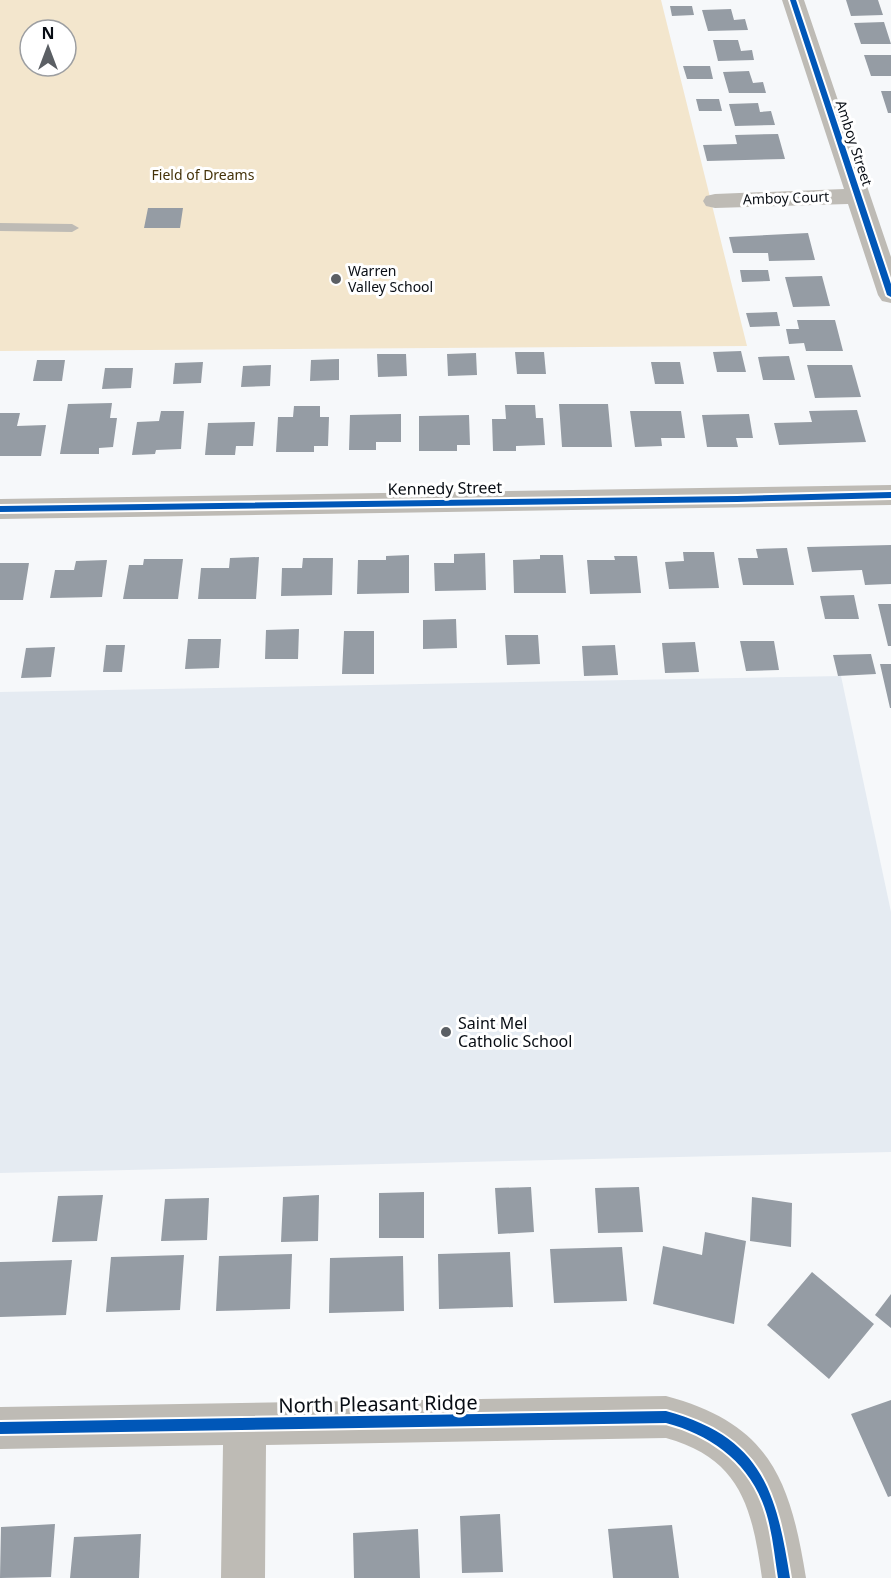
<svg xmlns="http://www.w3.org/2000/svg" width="891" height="1578" font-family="'Noto Sans',sans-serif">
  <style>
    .built { fill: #e5ebf2 }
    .green { fill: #f3e6cd; fill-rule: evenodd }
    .building { fill: #959ca4 }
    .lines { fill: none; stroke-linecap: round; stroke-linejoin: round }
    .service { fill: #bebbb5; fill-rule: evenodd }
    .minor { fill: #bebbb5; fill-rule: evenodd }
    .cycleway-casing { stroke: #fff; stroke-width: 4 }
    .cycleway { fill: #0057b8; fill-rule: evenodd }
    .poi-dot { fill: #5b5f64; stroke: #fff; stroke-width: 2 }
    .labels { text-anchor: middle; stroke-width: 6; stroke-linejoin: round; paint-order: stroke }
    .far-street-label { font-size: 14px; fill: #080d14; stroke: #fff }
    .far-park-label { font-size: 14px; fill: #443209; stroke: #fff }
    .far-poi-label { font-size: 14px; fill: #080d14; stroke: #fff; text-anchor: start }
    .street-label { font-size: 16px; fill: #080d14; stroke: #fff }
    .poi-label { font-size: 16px; fill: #080d14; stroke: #fff; text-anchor: start }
    .near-street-label { font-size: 20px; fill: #080d14; stroke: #fff }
  </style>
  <rect width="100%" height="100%" fill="#f6f8fa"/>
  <path class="built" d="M841,676L891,912V1152L0,1173V692Z"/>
  <path class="green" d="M0,0H661L747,346L0,351ZM30,30H66V66H30Z"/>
  <path class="building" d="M846,0H878L883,15L851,16Z
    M670,6H692L694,15L672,16Z
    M731,9L734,20L745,19L748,30L708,31L702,10Z
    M884,22L891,44H861L854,23Z
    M713,40H738L741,51L752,50L754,60L718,61Z
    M864,55H891V76H871Z
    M683,66H710L713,79H687Z
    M749,71L753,83L763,82L766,93H729L723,72Z
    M881,91H891V113H888Z
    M696,99H719L722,111H699Z
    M758,103L760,112L771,111L775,125L735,126L729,104Z
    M778,134L785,159L707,161L703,145L737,144L735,135Z
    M148,208H183L180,228H144Z
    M808,233L815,260L769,261L768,253H733L729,237Z
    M740,270H768L770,281L742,282Z
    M822,276L830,306L793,307L785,277Z
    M777,312L780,326L750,327L746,313Z
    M797,320H835L843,351H806L804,343L789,344L786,329H799Z
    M741,351L746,372H717L713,352Z
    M515,352H544L546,374H517Z
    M476,353L477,375L448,376L447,354Z
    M377,354H406L407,376L378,377Z
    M789,356L795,380H763L758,357Z
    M339,359V380L310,381L311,360Z
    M37,360H65L62,381H33Z
    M203,362L201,383L173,384L175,363Z
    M651,362H680L684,384H655Z
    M271,365L270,386L241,387L243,366Z
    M807,365H852L861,397L815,398Z
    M105,368H133L131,388L102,389Z
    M112,403L110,418H117L113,447L99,448V454H60L68,404Z
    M559,404H608L612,447H562Z
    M505,405H535L536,418H543L545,445L516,446V451H493L492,419H506Z
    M294,406H320V417H329L328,446H314V452H276L278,417H293Z
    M857,410L866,442L779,445L774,423L812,422L809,411Z
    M161,411H184L181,449L156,450L155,454L132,455L137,422L159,421Z
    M630,411H681L685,438H661L662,446L635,447Z
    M0,413H20L17,426L46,425L41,456H0Z
    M401,414V442H376V450H349L350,415Z
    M749,414L753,438H736L738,447H707L702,415Z
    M469,415L470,445H457V451H419V416Z
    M255,422L253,446H236L235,455H205L208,423Z
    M891,545V584L865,585L862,570L812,572L807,547Z
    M787,548L794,585H743L738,558H758L756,549Z
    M683,552H714L719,588L669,589L665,562L684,561Z
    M485,553L486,590L435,591L434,563H454V554Z
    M409,555V593L357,594L358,560H386V556Z
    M540,555H563L566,593H514L513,560L540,559Z
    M614,556H637L641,593L590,594L587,560H615Z
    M259,557L256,599H198L201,568H229L230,558Z
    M303,558H333L332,595L281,596L282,568H302Z
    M144,559H183L178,599H123L129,565H143Z
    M107,560L102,597L50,598L55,570H74L76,561Z
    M0,563H29L23,600H0Z
    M854,595L859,619H825L820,596Z
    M878,604H891V646H888Z
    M456,619L457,648L423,649V620Z
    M299,629L298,659H265L266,630Z
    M344,631H374V674H342Z
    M505,635H538L540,664L507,665Z
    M188,639H221L219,668L185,669Z
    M740,641H774L779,670L746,671Z
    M695,642L699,672L665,673L662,643Z
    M106,645H125L122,672H103Z
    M615,645L618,675L584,676L582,646Z
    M55,647L51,677L21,678L26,648Z
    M871,654L876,674L838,676L833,655Z
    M880,664H891V708H890Z
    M531,1187L534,1232L498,1234L495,1188Z
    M639,1187L643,1232L598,1233L595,1188Z
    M424,1192V1238H379V1193Z
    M103,1195L97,1241L52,1242L58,1196Z
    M319,1195L318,1241L281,1242L283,1197Z
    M752,1197L792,1203L791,1247L750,1241Z
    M209,1198L207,1240L161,1241L165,1199Z
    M705,1232L746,1241L734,1324L653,1304L663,1246L702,1255Z
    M622,1247L627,1301L554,1303L550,1249Z
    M510,1252L513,1307L439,1309L438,1254Z
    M292,1254L290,1309L216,1311L219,1256Z
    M184,1255L180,1310L106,1312L111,1257Z
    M403,1256L404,1311L329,1313L330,1258Z
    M72,1260L66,1315L0,1317V1262Z
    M812,1272L874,1324L829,1379L767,1325Z
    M891,1294V1328L875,1315Z
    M891,1400V1496L888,1497L851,1414Z
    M500,1514L503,1572L462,1573L460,1516Z
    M55,1524L51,1577L0,1578L1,1527Z
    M672,1525L679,1578H613L608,1529Z
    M418,1529L420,1578H354L353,1533Z
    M141,1534L139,1578H70L74,1537Z"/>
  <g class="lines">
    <path class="service" d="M0,223L72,224L79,228L72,232L0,231Z"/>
    <path class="minor" d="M782,0H804L891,257V303L882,301L878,295L848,204L715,208L706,206L703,201L706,196L715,194L844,189Z
      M891,485V505L0,519V499Z
      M666,1396C770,1424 790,1479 806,1578H762C752,1509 742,1459 666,1438L266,1445L265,1578H221L223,1445L0,1449V1407Z"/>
    <defs>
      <path id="cycleway" d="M790,0H796L891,284V297L887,295Z
        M891,492V498L737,502L0,512V506L737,496Z
        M666,1411C761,1437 776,1489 790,1578H778C774,1553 772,1525 762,1501C745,1459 708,1434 666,1423L0,1434V1422Z"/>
    </defs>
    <use href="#cycleway" class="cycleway-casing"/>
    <use href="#cycleway" class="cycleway"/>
  </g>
  <g class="poi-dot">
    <circle cx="336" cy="279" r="6"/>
    <circle cx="446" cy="1032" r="6"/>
  </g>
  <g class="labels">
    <g class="far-street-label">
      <text transform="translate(854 143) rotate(72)" y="5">Amboy Street</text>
      <text transform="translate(786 198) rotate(-2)" y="5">Amboy Court</text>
    </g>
    <g class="far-park-label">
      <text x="203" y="180">Field of Dreams</text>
    </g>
    <g class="far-poi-label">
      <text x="348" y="276">Warren<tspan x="348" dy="16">Valley School</tspan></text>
    </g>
    <g class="street-label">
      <text transform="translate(445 488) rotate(-1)" y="6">Kennedy Street</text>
    </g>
    <g class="poi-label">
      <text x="458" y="1029">Saint Mel<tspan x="458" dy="18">Catholic School</tspan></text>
    </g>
    <g class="near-street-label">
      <text transform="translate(378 1404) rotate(-1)" y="7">North Pleasant Ridge</text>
    </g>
  </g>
  <g transform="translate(48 48)"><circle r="28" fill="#ffffff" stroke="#9c9ea1" stroke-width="1.5"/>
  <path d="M0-4.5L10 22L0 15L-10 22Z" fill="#5b5f64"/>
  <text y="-9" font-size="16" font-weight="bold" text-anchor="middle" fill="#080d14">N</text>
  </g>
</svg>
